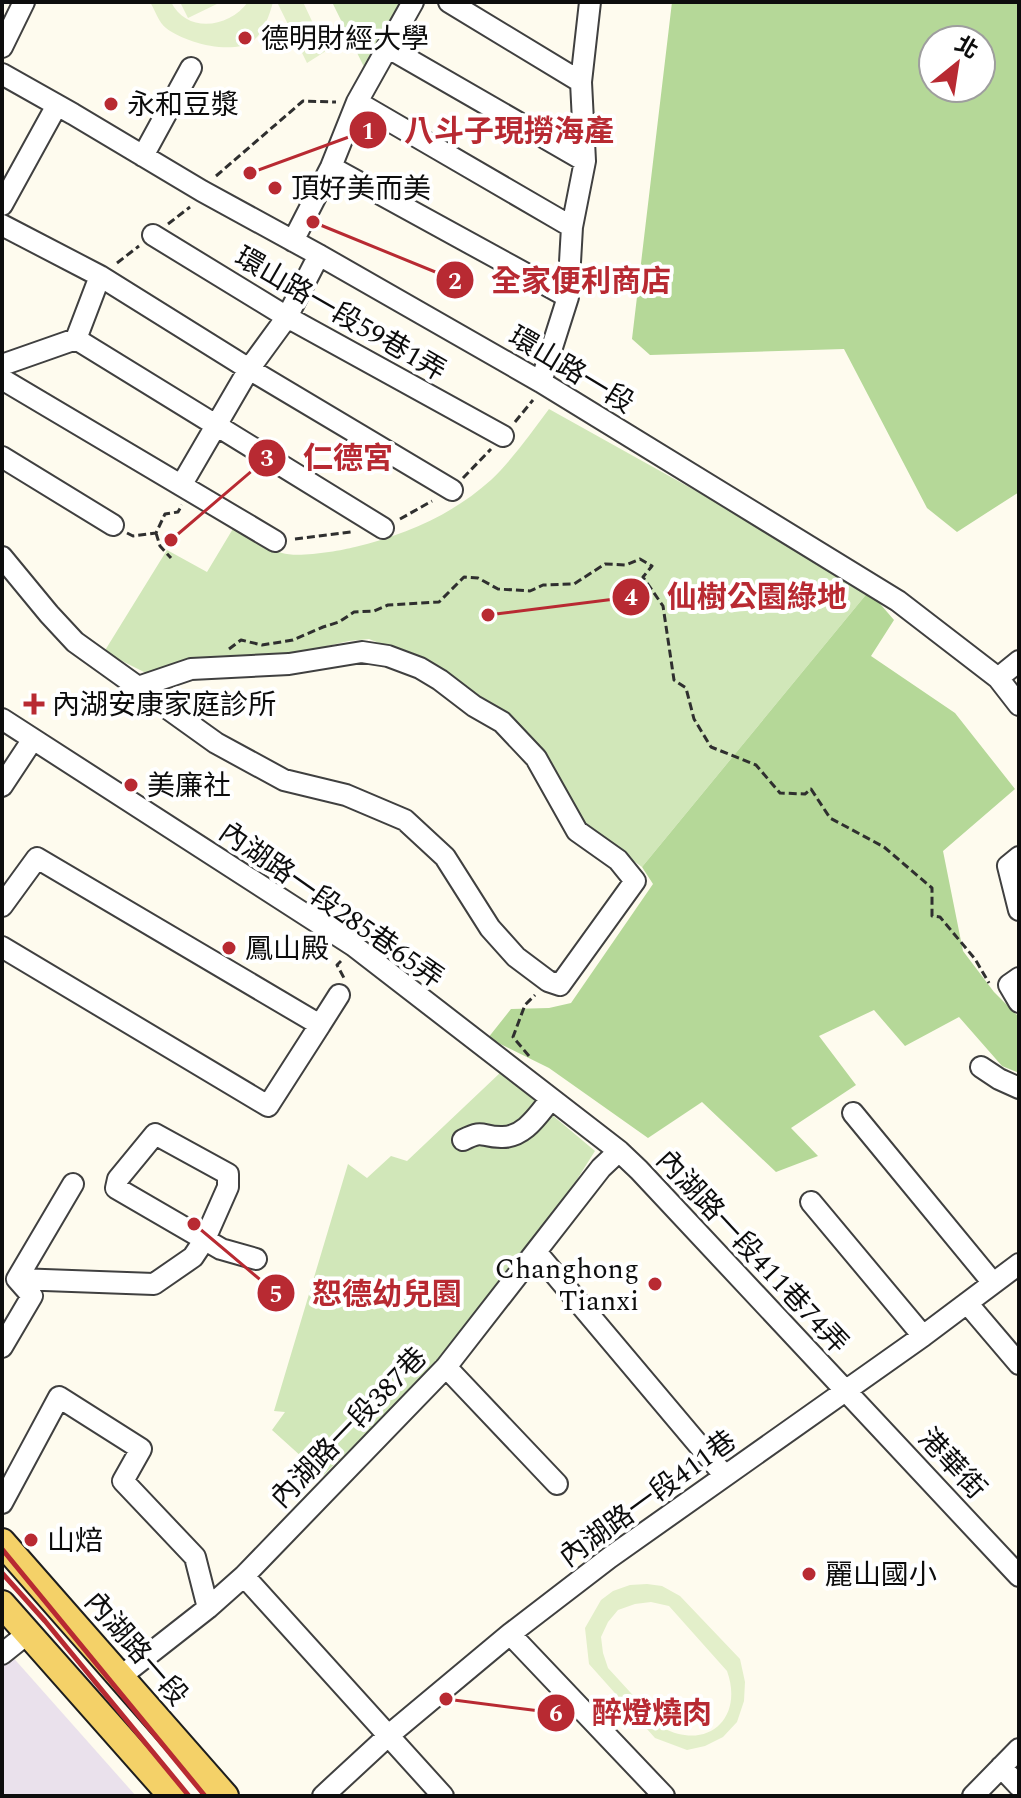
<svg xmlns="http://www.w3.org/2000/svg" width="1021" height="1798" font-family="Spectral,'Noto Sans TC',serif">
  <style>
    .industrial { fill: #eae1ec }
    .green { fill: #d1e7b9 }
    .forest { fill: #b5d898; fill-rule: evenodd }
    .pitch { fill: #e3efca; fill-rule: evenodd }
    .lines { fill: none; stroke-linecap: round; stroke-linejoin: round }
    .minor-casing { stroke: #404040; stroke-width: 24 }
    .major-casing { stroke: #1e1e1e; stroke-width: 30 }
    .path { stroke: #2f2f2f; stroke-width: 3; stroke-dasharray: 8 4; stroke-linecap: butt }
    .minor { stroke: #fff; stroke-width: 20 }
    .major { stroke: #f4d168; stroke-width: 26 }
    .rail { stroke: #b82a32; stroke-width: 5 }
    .poi-dot { fill: #b82a32; stroke: #fff; stroke-width: 3 }
    .labels { text-anchor: middle; stroke-width: 8; stroke-linejoin: round; paint-order: stroke }
    .poi-label { font-size: 28px; fill: #0d0d0d; stroke: #fff; text-anchor: start }
    .street-label { font-size: 28px; fill: #0d0d0d; stroke: #fff }
    .leader { fill: none; stroke: #b82a32; stroke-width: 3 }
    .callout-dot { fill: #b82a32; stroke: #fff; stroke-width: 3 }
    .mark-label { font-size: 24px; text-anchor: middle; font-weight: bold; fill: #fff }
    .callout-label { font-size: 30px; text-anchor: middle; font-weight: bold; fill: #b82a32; stroke: #fff; stroke-width: 8; stroke-linejoin: round; paint-order: stroke }
  </style>
  <rect width="100%" height="100%" fill="#fefbee"/>
  <path class="industrial" d="M2,1645L136,1796H2Z"/>
  <path class="green" d="M332,2H406L366,71Z
    M549,409L705,496L869,591L642,867L587,827L562,793L539,751L409,655L369,639L349,641L293,654L252,658H209L146,673L104,652L167,550L207,572L234,527C247,534 269,549 282,553C298,558 339,551 355,547C405,535 452,515 491,480C513,459 531,433 549,409Z
    M501,1072L595,1151C575,1182 556,1214 534,1244C475,1330 397,1402 323,1476L272,1430L285,1412L274,1411L348,1164L367,1178L391,1156L407,1161Z"/>
  <path class="forest" d="M672,2H1019V492L957,532L927,508L844,349L650,355L632,339ZM933,40H981V88H933Z
    M869,591L894,620L871,656L955,713L1015,789L943,851L963,951L994,992L1019,1017V1073L1002,1066L959,1017L905,1046L874,1010L819,1036L856,1085L791,1128L818,1156L776,1172L702,1102L648,1138L549,1068L488,1038L511,1009L549,1008L571,1003L653,884L642,867Z"/>
  <path class="pitch" d="M150,2H171C187,34 229,28 248,2H273C270,14 263,33 254,40C234,56 185,43 166,28C159,23 155,10 150,2Z
    M180,2H221L188,18Z
    M277,2H303L326,51L307,63Z
    M647,1584L662,1586L680,1596L740,1659L745,1682L744,1701L737,1722L723,1737L705,1746L687,1750L655,1738L589,1664L585,1628L601,1600L613,1591L630,1585ZM651,1602L669,1606L727,1671C744,1718 708,1751 663,1728L608,1668L603,1653L601,1637L608,1622L618,1610L635,1604Z"/>
  <g class="lines">
    <defs>
      <path id="minor" d="M449,2L581,82
        M2,47L24,2
        M387,47L585,161
        M2,74L73,114L202,191L319,255L541,382L898,601L998,678L1019,705
        M357,102L572,227
        M143,156L191,68
        M331,167L568,297
        M2,205L57,105
        M2,225L100,276L249,369L452,490
        M153,235L287,317L503,436
        M293,241L331,167L357,102L413,2
        M76,339L383,528
        M2,365L76,339L100,276
        M2,379L275,541
        M541,382L568,297L572,227L585,161L581,82L590,2
        M2,457L113,525
        M182,484L249,369L287,317L319,255
        M2,557L49,614L75,642L216,743L284,780L346,795L405,820L445,857L490,928L516,957L548,981L560,985L635,881L618,860L577,831L536,758L502,722L474,706L440,680L420,668L388,656L362,652L289,664L191,669L138,687
        M998,678L1019,661
        M2,719L354,946L619,1151L639,1170L1019,1576
        M2,786L33,739
        M1019,857L1008,866L1019,910
        M2,906L37,858L320,1025L339,995
        M2,947L268,1106L320,1025
        M1019,978L1009,985L1019,1002
        M981,1067L999,1079L1019,1088
        M853,1113L993,1283
        M463,1140C485,1129 480,1137 501,1137C524,1138 538,1115 551,1099
        M811,1202L923,1336
        M537,1253L724,1475
        M17,1279L154,1284L193,1257L205,1239L228,1187V1174L155,1134L118,1179L116,1188L221,1249L256,1259
        M967,1303L1019,1364
        M2,1347L32,1296L17,1279L73,1184
        M446,1367L557,1484
        M2,1503L59,1397L141,1449L123,1481L195,1557L208,1608
        M244,1576L443,1796
        M510,1634L664,1796
        M2,1654L27,1634
        M120,1677L208,1608L244,1576L446,1367L601,1168L619,1151
        M1001,1767L1019,1786
        M323,1796L389,1735L510,1634L609,1558L923,1336L1019,1264
        M973,1796L1019,1749"/>
      <path id="major" d="M2,1542L225,1796
        M2,1604L172,1796"/>
    </defs>
    <use href="#minor" class="minor-casing"/>
    <use href="#major" class="major-casing"/>
    <path class="path" d="M216,176L303,101L336,102
      M168,224L190,207
      M117,263L139,246
      M515,422L533,400
      M463,478L491,449
      M400,519L432,501
      M127,533L133,536L156,533L165,514L178,512L182,505
      M156,533L160,546L171,558
      M295,539L351,532
      M229,649L241,640L262,645L293,640L323,627L339,622L354,612L374,611L388,605L439,602L464,577L478,578L498,589L530,591L543,585L574,584L605,564L626,565L640,559L652,566L643,577L663,606L674,680L686,688L694,719L711,747L756,765L780,793L805,794L811,789L830,818L884,847L932,888V916L940,917L975,959L989,983
      M341,961L337,965L344,978
      M529,1056L513,1037L525,1005L535,995"/>
    <use href="#minor" class="minor"/>
    <use href="#major" class="major"/>
    <path class="rail" d="M2,1549L205,1796
      M2,1573L45,1621L189,1796"/>
  </g>
  <g class="poi-dot">
    <circle cx="245" cy="38" r="8"/>
    <circle cx="111" cy="104" r="8"/>
    <circle cx="275" cy="188" r="8"/>
    <path d="M30 692h8v8h8v8h-8v8h-8v-8h-8v-8h8z"/>
    <circle cx="131" cy="785" r="8"/>
    <circle cx="229" cy="948" r="8"/>
    <circle cx="655" cy="1284" r="8"/>
    <circle cx="31" cy="1540" r="8"/>
    <circle cx="809" cy="1574" r="8"/>
  </g>
  <g class="labels">
    <g class="poi-label">
      <text x="261" y="48">德明財經大學</text>
      <text x="127" y="114">永和豆漿</text>
      <text x="291" y="198">頂好美而美</text>
      <text x="52" y="714">內湖安康家庭診所</text>
      <text x="147" y="795">美廉社</text>
      <text x="245" y="958">鳳山殿</text>
      <text x="639" y="1278" text-anchor="end">Changhong<tspan x="639" dy="32">Tianxi</tspan></text>
      <text x="47" y="1550">山焙</text>
      <text x="825" y="1584">麗山國小</text>
    </g>
    <g class="street-label">
      <text transform="translate(341 313) rotate(30)" y="10">環山路一段59巷1弄</text>
      <text transform="translate(572 369) rotate(31)" y="10">環山路一段</text>
      <text transform="translate(332 904) rotate(35)" y="10">內湖路一段285巷65弄</text>
      <text transform="translate(753 1251) rotate(47)" y="10">內湖路一段411巷74弄</text>
      <text transform="translate(348 1427) rotate(-46)" y="10">內湖路一段387巷</text>
      <text transform="translate(953 1463) rotate(47)" y="10">港華街</text>
      <text transform="translate(647 1498) rotate(-36)" y="10">內湖路一段411巷</text>
      <text transform="translate(137 1648) rotate(49)" y="10">內湖路一段</text>
    </g>
  </g>
  <path class="leader" d="M250 173L368 130M313 222L455 280M171 540L267 458M488 615L631 597M194 1224L276 1293M446 1699L556 1713"/>
  <g class="callout-dot">
    <circle cx="250" cy="173" r="8"/>
    <circle cx="313" cy="222" r="8"/>
    <circle cx="171" cy="540" r="8"/>
    <circle cx="488" cy="615" r="8"/>
    <circle cx="194" cy="1224" r="8"/>
    <circle cx="446" cy="1699" r="8"/>
    <circle cx="368" cy="130" r="20"/>
    <circle cx="455" cy="280" r="20"/>
    <circle cx="267" cy="458" r="20"/>
    <circle cx="631" cy="597" r="20"/>
    <circle cx="276" cy="1293" r="20"/>
    <circle cx="556" cy="1713" r="20"/>
  </g>
  <g class="mark-label">
    <text x="368" y="139">1</text>
    <text x="455" y="289">2</text>
    <text x="267" y="466">3</text>
    <text x="631" y="605">4</text>
    <text x="276" y="1302">5</text>
    <text x="556" y="1721">6</text>
  </g>
  <g class="callout-label">
    <text x="509" y="141">八斗子現撈海產</text>
    <text x="581" y="291">全家便利商店</text>
    <text x="348" y="468">仁德宮</text>
    <text x="757" y="607">仙樹公園綠地</text>
    <text x="387" y="1304">恕德幼兒園</text>
    <text x="652" y="1723">醉燈燒肉</text>
  </g>
  <rect width="1021" height="1798" fill="none" stroke="#0d0d0d" stroke-width="8"/>
  <g transform="translate(957 64) rotate(30)"><circle r="38" fill="#ffffff" stroke="#9e9e9e" stroke-width="2"/>
  <path d="M0-6L14 30L0 20L-14 30Z" fill="#b82a32"/>
  <text y="-12" font-size="22" font-weight="bold" text-anchor="middle" fill="#0d0d0d">北</text>
  </g>
</svg>
